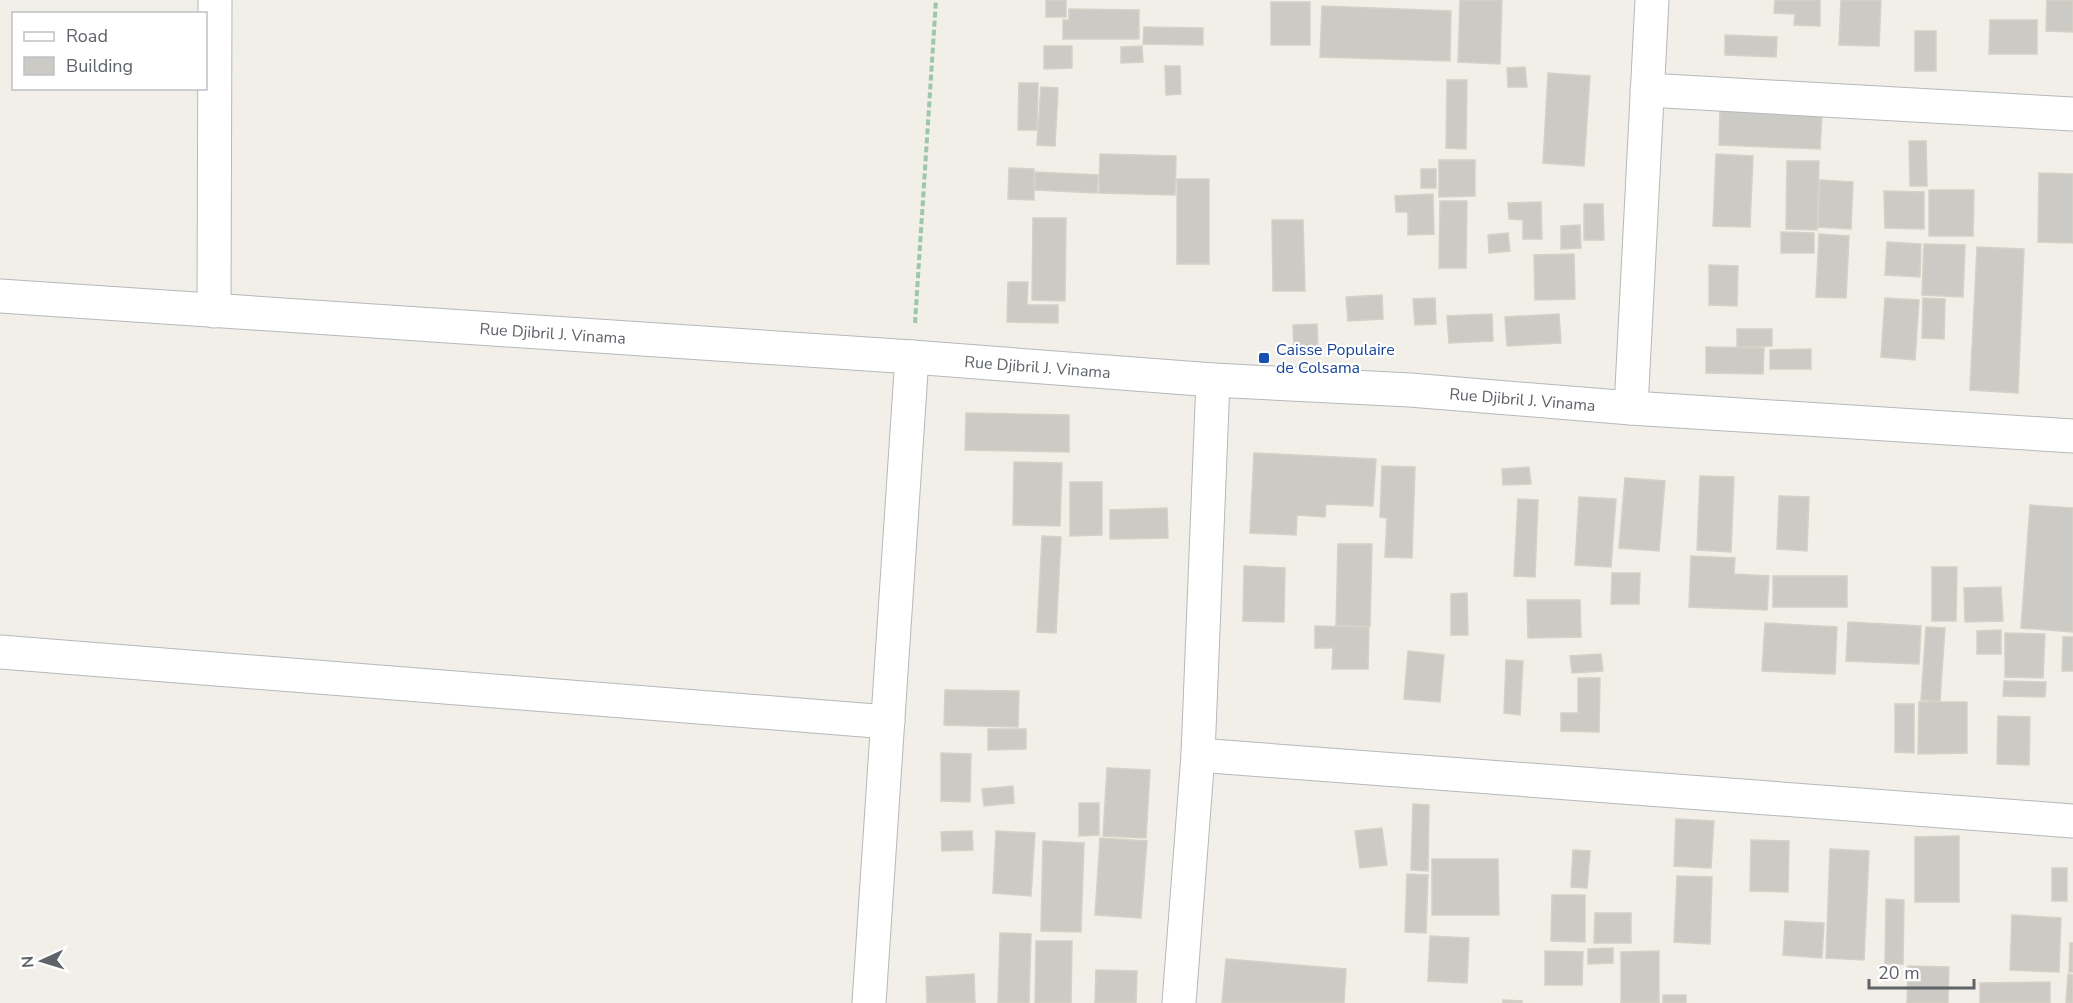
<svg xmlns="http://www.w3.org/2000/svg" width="2073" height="1003" font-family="'Nunito Sans',sans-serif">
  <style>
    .building { fill: #cccac5; stroke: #d6d1c6; stroke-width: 1.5 }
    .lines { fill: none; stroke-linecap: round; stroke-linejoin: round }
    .minor-casing { stroke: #b5b8bc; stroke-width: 35 }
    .path { stroke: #9cc7a9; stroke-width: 4; stroke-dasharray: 6 3; stroke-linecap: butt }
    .minor { stroke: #fff; stroke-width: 33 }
    .transit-dot { fill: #1a4fb4; stroke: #fff; stroke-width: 2 }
    .labels { text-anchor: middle; stroke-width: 4.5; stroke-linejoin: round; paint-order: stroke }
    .street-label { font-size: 16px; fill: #5f6368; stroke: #fff }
    .transit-label { font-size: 16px; fill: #164399; stroke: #fff; text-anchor: start }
  </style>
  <rect width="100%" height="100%" fill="#f1efe8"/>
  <path class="building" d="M1046,0H1066V17H1046Z
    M1460,0H1502L1500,64L1458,62Z
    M1775,0H1820V26L1794,25L1795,14L1774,13Z
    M1841,0H1881L1879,46L1839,45Z
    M2047,0H2073V32L2046,31Z
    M1271,2H1310V45H1271Z
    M1322,6L1451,11L1450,61L1320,57Z
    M1069,9L1139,10V39H1063V20H1069Z
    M1990,20H2037V54H1989Z
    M1144,27L1203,28V45L1143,44Z
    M1915,31H1936V71H1915Z
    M1725,35L1777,37L1776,57L1725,55Z
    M1044,46H1072V68L1044,69Z
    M1142,46L1143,62L1121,63V47Z
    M1165,66H1180L1181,94L1166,95Z
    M1525,67L1527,87H1508L1507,68Z
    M1548,73L1590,76L1584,166L1543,163Z
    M1447,80H1467L1466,149L1446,148Z
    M1019,83H1038L1037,130H1018Z
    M1041,87L1058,88L1055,146L1037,145Z
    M1720,110L1822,115L1820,149L1719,145Z
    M1909,141H1926L1927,186H1910Z
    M1100,154L1176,156L1175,195L1099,193Z
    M1716,154L1753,156L1750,227L1713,226Z
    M1439,160H1475V196L1439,197Z
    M1787,161H1819L1817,230L1786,229Z
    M1009,168L1034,169V200L1008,199Z
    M1421,169H1436V188H1421Z
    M1035,172L1098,175L1097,193L1035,190Z
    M2039,173L2073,174V243L2038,242Z
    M1177,179H1209V264H1177Z
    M1820,180L1853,182L1851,229L1818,227Z
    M1929,190H1974L1973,236H1929Z
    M1884,191L1924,192V229L1885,228Z
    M1433,194L1434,234L1408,235V212H1396L1395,196Z
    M1440,201H1467L1466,268H1439Z
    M1541,202L1542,239H1523V220L1509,219L1508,203Z
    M1584,204H1603L1604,240H1584Z
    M1033,218H1066L1065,301L1032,300Z
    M1272,220H1303L1305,291H1273Z
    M1580,225L1581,248L1561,249V226Z
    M1781,232L1814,233V253H1781Z
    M1508,233L1510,251L1489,253L1488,235Z
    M1819,234L1849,236L1846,298L1816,297Z
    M1887,242L1921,244L1920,277L1885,275Z
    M1924,244L1965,245L1963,297L1922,295Z
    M1977,247L2024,249L2018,393L1970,390Z
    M1574,254L1575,299L1535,300L1534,255Z
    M1709,265L1738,266L1737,306L1709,305Z
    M1008,282H1028L1027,305H1058V323L1007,322Z
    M1382,295L1383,319L1348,321L1346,297Z
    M1435,298L1436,324L1415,325L1413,299Z
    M1885,298L1919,300L1915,360L1881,357Z
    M1923,298L1945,299L1944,339L1922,338Z
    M1492,314L1493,341L1449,343L1447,316Z
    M1559,314L1561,343L1507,346L1505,317Z
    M1317,324L1318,347L1294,348L1293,325Z
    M1737,329H1772V346L1737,347Z
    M1706,347L1764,348L1763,374L1706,373Z
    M1811,349V369H1770V350Z
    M966,413L1069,415V452L965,450Z
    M1254,453L1376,459L1373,506L1326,504L1325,517L1297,515L1296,535L1250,533Z
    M1014,462L1062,463L1060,526L1013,525Z
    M1382,466L1415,467L1412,558L1385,557L1387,518L1380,517Z
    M1529,467L1531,484L1503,485L1502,469Z
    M1700,476L1734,477L1731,552L1697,550Z
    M1625,478L1665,481L1659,551L1619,548Z
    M1070,482H1102V535L1070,536Z
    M1779,496L1809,497L1807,551L1777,549Z
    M1579,497L1616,499L1611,567L1575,565Z
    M1518,499L1538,500L1535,577L1514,576Z
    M2030,505L2073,508V632L2021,628Z
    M1167,508L1168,538L1110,539V510Z
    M1042,536L1061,537L1056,633L1037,632Z
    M1338,544H1372L1370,626H1336Z
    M1691,556L1735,558L1734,574L1769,576L1767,610L1689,607Z
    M1244,566L1285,568L1284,622L1243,621Z
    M1932,567H1957L1956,621H1932Z
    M1612,573H1640L1639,604H1611Z
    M1773,576H1847V607H1773Z
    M2001,587L2003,621L1965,622L1964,588Z
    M1467,593L1468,635H1451V594Z
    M1527,600H1580L1581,637L1528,638Z
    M1848,622L1921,626L1919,664L1846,661Z
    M1765,623L1837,627L1835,674L1762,671Z
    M1315,626L1369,627L1368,669H1332L1333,648H1315Z
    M1926,627L1945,628L1940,701L1921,700Z
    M2001,630V654H1977V631Z
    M2005,633L2045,634L2043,678L2005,677Z
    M2063,637H2073V671H2062Z
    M1408,651L1444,655L1440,702L1404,699Z
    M1601,654L1603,671L1572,673L1570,656Z
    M1506,660L1523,661L1520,715L1504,713Z
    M1578,678H1600L1599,732L1561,731V713H1578Z
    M2004,681L2046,682L2045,697L2003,696Z
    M945,690L1019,691L1018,727L944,725Z
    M1919,702H1967V753L1918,754Z
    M1895,704H1914V753L1895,752Z
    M1998,716L2030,717L2029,765L1997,764Z
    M988,729H1026V749L988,750Z
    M941,753L971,754L970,802L941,801Z
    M1107,768L1150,770L1146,838L1103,836Z
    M1013,786L1014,803L984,806L982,789Z
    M1079,803H1099V835L1079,836Z
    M1413,804L1429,805L1428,871L1411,870Z
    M1676,819L1714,821L1711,868L1674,866Z
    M1382,828L1387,865L1360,868L1355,831Z
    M972,831L973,850L942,851L941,832Z
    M996,831L1035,833L1031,896L993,893Z
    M1959,836V902H1915V837Z
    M1100,838L1147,841L1141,918L1095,915Z
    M1751,840L1789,841L1788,892L1750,891Z
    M1043,841L1084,843L1081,932L1041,931Z
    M1830,849L1869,851L1864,960L1826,958Z
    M1573,850L1590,851L1587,888L1571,887Z
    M1432,859H1498L1499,915H1432Z
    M2052,868H2067V901H2052Z
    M1407,874L1428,875L1426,933L1405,932Z
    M1677,876L1712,877L1710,944L1674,942Z
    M1552,895H1585V942L1551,941Z
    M1886,899L1904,900L1903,964H1885Z
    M1595,913H1631V943H1594Z
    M2012,915L2061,918L2059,972L2010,970Z
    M1785,921L1824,923L1822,958L1783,955Z
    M1000,933L1031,934L1029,1003H998Z
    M1430,936L1469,938L1467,983L1428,981Z
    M1036,941H1072L1071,1003H1035Z
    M2070,943H2073V972H2069Z
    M1613,948V963L1588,964V949Z
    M1545,951L1583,952L1582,985H1545Z
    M1659,951V1003H1621V952Z
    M1226,959L1346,969L1344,1003H1222Z
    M1908,966L1949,967L1948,1003H1907Z
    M1096,970L1137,971L1136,1003H1095Z
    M974,974L975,1003H927L926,977Z
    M2068,974L2073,975V1003H2066Z
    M2050,982V1003H1980V983Z
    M1663,995H1686V1003H1663Z
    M1503,1000L1522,1001V1003H1503Z"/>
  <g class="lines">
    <defs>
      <g id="minor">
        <path d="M1647,90L2073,114"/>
        <path id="s1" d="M0,296L912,357L1213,380L1410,390L1631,408L2073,436"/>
        <path d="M214,311L215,0"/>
        <path d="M1631,408L1652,0"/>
        <path d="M0,652L888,722"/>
        <path d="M1198,755L2073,821"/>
        <path d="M869,1003L912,357"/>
        <path d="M1179,1003L1198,755L1213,380"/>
      </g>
    </defs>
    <use href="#minor" class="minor-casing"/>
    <path class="path" d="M915,323L936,0"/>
    <use href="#minor" class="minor"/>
  </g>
  <rect class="transit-dot" x="1258" y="352" width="12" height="12" rx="3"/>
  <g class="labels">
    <g class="street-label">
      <text dy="6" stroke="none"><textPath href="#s1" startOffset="554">Rue Djibril J. Vinama</textPath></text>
      <text dy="6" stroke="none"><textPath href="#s1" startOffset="1040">Rue Djibril J. Vinama</textPath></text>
      <text dy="6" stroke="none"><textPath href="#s1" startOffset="1526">Rue Djibril J. Vinama</textPath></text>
    </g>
    <g class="transit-label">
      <text x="1276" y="355">Caisse Populaire<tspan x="1276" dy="18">de Colsama</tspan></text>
    </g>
  </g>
  <rect x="12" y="12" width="195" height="78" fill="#ffffff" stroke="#bfc1c3" stroke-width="1.5"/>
  <rect x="24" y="32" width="30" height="9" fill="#ffffff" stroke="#bfc1c3" stroke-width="1.5"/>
  <text x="66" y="42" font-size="18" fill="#5f6368">Road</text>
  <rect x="24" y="57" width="30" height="18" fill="#cccac5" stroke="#bfc1c3" stroke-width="1.5"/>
  <text x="66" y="72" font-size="18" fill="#5f6368">Building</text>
  <g transform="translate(42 961) rotate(266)" stroke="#ffffff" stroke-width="4.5" paint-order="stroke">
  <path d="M0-4.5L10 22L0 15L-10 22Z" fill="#5f6368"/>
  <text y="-9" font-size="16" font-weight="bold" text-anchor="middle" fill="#5f6368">N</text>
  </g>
  <path d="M1869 979v9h105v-9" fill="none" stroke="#5f6368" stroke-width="3"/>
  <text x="1878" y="979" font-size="18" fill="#5f6368" stroke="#ffffff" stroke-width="4.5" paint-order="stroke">20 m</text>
</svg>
